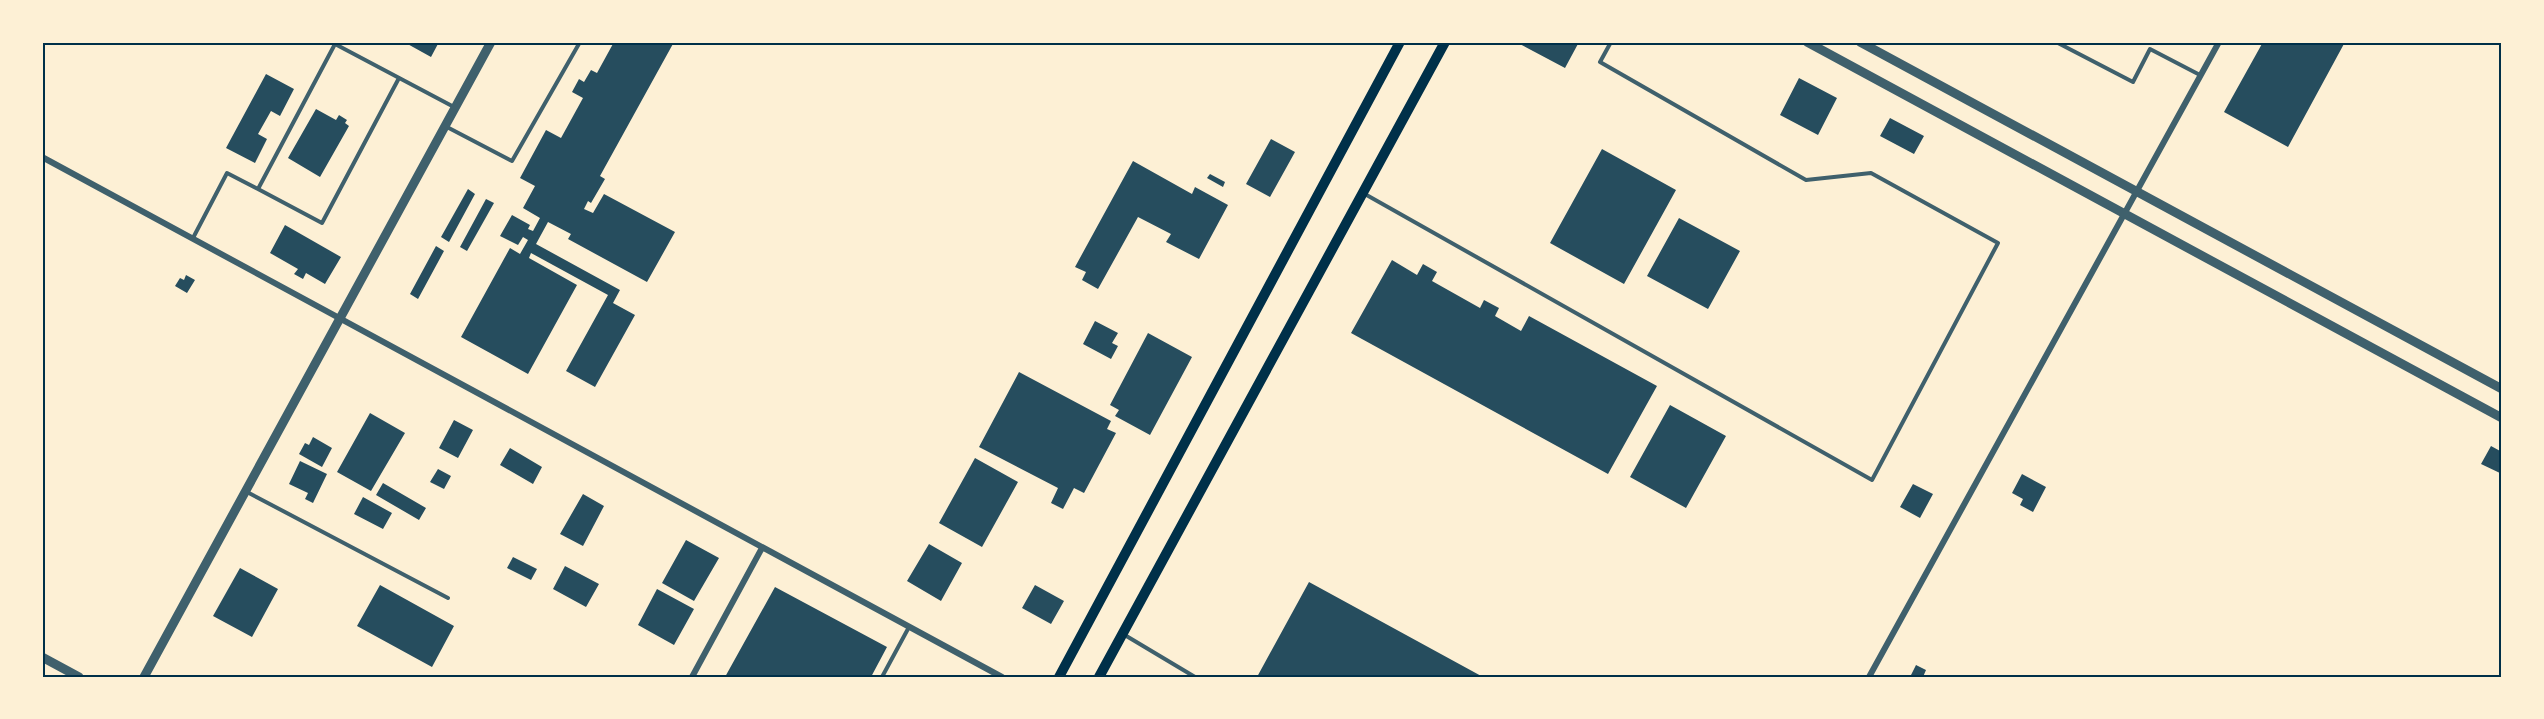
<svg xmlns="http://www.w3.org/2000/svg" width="2544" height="719" font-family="Helvetica,sans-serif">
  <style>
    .building { fill: #264d5e }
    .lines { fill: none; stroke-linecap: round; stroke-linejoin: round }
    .service { stroke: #3f606c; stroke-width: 4 }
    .minor { stroke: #3f606c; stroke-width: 6 }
    .tertiary { stroke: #3f606c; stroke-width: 9 }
    .secondary { stroke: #003049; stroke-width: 10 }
    .neatline { fill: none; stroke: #003049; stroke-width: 2 }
  </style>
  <rect width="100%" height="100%" fill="#fdf0d5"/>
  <path class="building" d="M404,42H439L431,57Z
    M614,42H674L600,176L605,179L591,203L588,201L584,209L593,213L604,194L675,232L647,282L568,239L571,234L548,222L536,244L620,290L613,303L635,315L595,387L566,371L608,295L531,253L529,258L577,285L528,374L461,337L510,248L520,254L528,240L523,237L518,245L500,236L512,215L530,225L528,229L533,231L540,218L523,208L535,186L520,178L546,130L561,138L583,98L572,92L579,79L584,82L591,70L597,73Z
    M1516,42H1579L1565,68Z
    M2263,42H2345L2288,147L2224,112Z
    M266,74L294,89L280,116L271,111L258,134L267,139L255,163L226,148Z
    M1799,78L1837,98L1818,135L1780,115Z
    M316,109L336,120L339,115L347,120L345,123L349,126L320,177L288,158Z
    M1890,118L1924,136L1914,154L1880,136Z
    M1271,139L1295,152L1270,197L1246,184Z
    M1602,149L1676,190L1624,284L1550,243Z
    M1133,161L1192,194L1195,187L1228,205L1199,259L1166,242L1171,234L1138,217L1098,289L1082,280L1086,272L1075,267Z
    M1210,174L1225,182L1223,187L1207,178Z
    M468,189L475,194L449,242L441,237Z
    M486,199L494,203L467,251L460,247Z
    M1679,218L1740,251L1708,309L1647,276Z
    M285,225L341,257L325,284L306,273L303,279L294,274L298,269L270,253Z
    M436,246L444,251L418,299L410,294Z
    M1392,260L1417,275L1423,264L1437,272L1432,281L1480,308L1484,300L1499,308L1495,316L1521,331L1529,316L1657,386L1608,474L1351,333Z
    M186,275L195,280L187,293L175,286L180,278L184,280Z
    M1095,321L1118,333L1112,343L1118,346L1111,359L1083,344Z
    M1148,333L1192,357L1150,435L1115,416L1119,410L1110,405Z
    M1019,372L1111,421L1107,429L1116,433L1084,493L1074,488L1063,509L1051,503L1058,488L979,447Z
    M1670,405L1726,436L1686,508L1630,477Z
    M370,413L405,433L371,491L337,472Z
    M454,420L473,430L458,458L439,448Z
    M313,437L332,448L322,467L299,454L305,443L309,445Z
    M2491,446L2502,452V474L2481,464Z
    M510,448L542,467L533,484L500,465Z
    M975,458L1018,482L982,547L939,523Z
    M300,461L327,474L313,503L305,499L308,493L289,484Z
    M438,469L451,476L444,489L430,482Z
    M2022,474L2046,487L2033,512L2020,505L2023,499L2012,493Z
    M383,483L426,508L419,520L376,495Z
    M1913,484L1933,494L1920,518L1900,507Z
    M583,494L604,506L583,546L560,534Z
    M363,497L392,513L383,529L354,514Z
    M686,540L719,558L694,601L662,583Z
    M929,544L962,563L941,601L907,581Z
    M513,557L537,569L531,580L507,568Z
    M565,566L599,584L586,607L553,589Z
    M240,568L278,589L252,637L213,616Z
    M1309,582L1483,677H1257Z
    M380,585L454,626L432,667L357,626Z
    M1035,585L1064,601L1051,624L1022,608Z
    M775,587L887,647L871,677H725Z
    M657,589L694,609L674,645L638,625Z
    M1916,665L1926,670L1923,677H1910Z"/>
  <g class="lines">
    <path class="service" d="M2056,42L2133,82L2150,49L2200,75
      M445,126L512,161L580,42
      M258,189L322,223L399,78
      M1363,193L1872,480L1998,243L1871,173L1806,180L1600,62L1611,42
      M193,238L227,173L258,189L335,44L454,107
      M247,492L448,598
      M1123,634L1195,677
      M882,677L909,627"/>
    <path class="minor" d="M42,157L1002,677
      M692,677L762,548
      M1869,677L2219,42"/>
    <path class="tertiary" d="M1807,42L2502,418
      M1860,42L2502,389
      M42,657L79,677
      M144,677L491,42"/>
    <path class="secondary" d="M1059,677L1400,42
      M1099,677L1445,42"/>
  </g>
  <rect width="2544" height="719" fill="none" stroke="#fdf0d5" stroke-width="87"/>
  <rect x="44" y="44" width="2456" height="632" class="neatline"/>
</svg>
